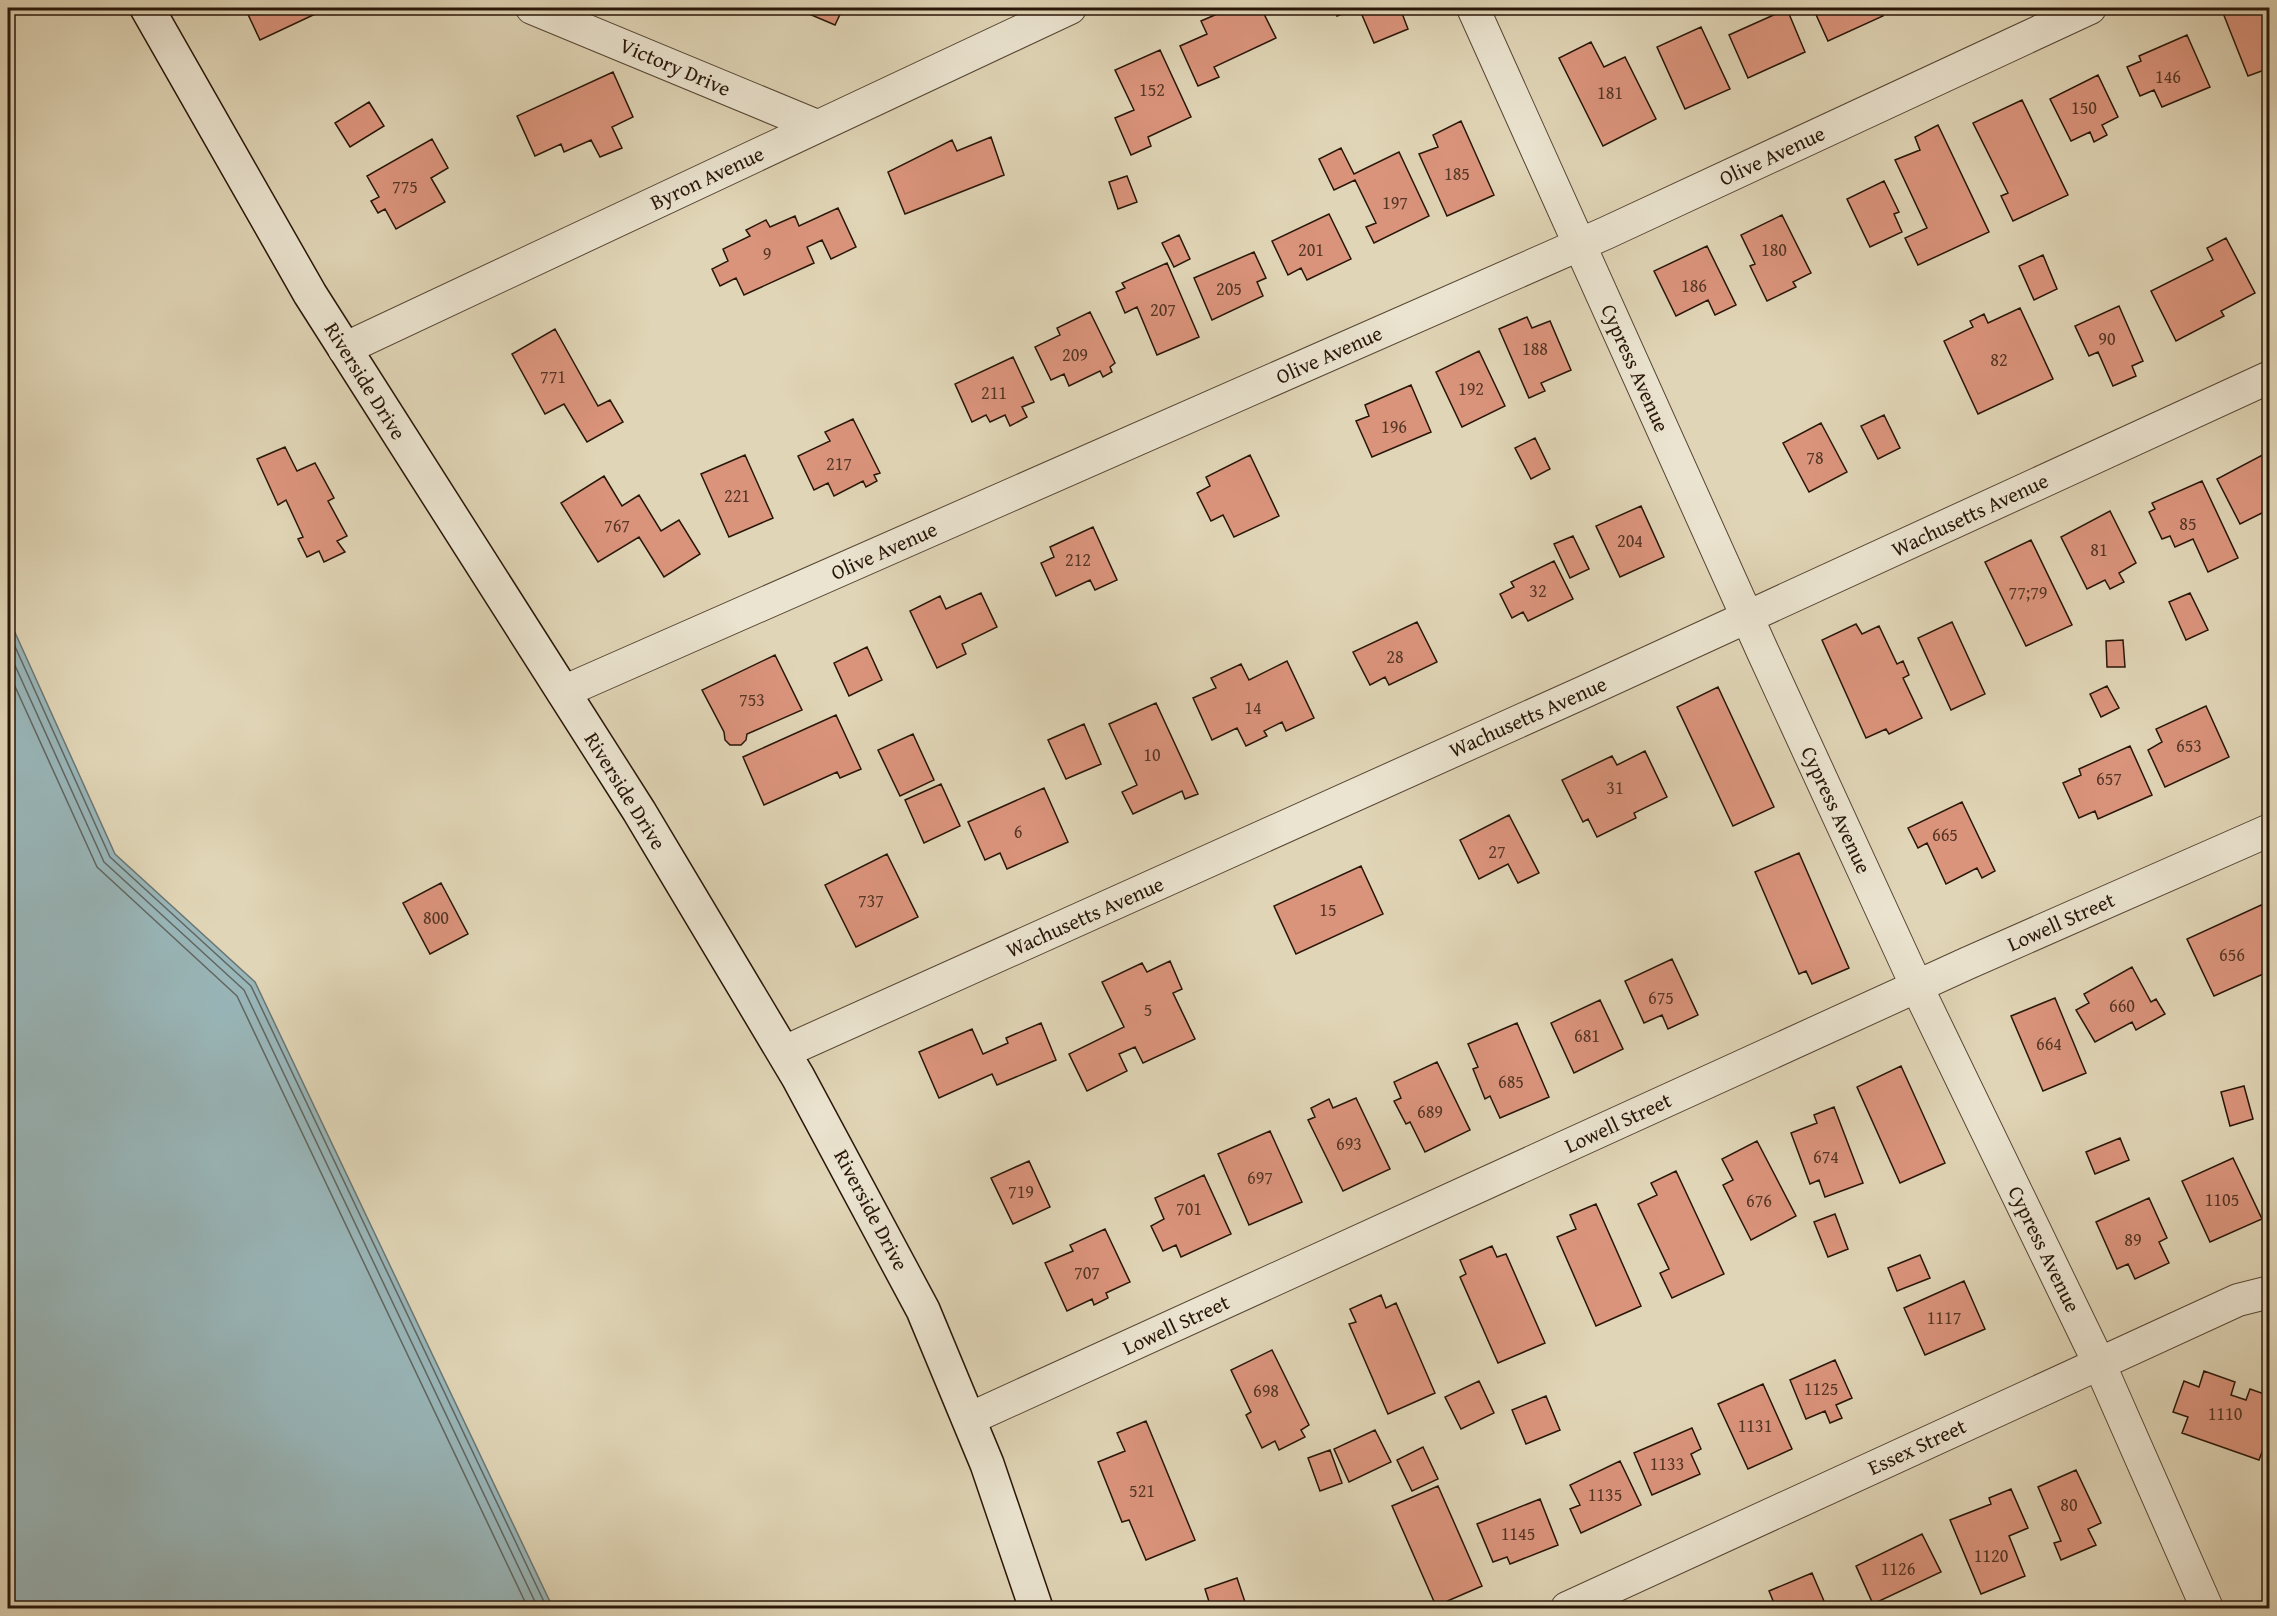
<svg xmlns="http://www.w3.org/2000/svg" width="2277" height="1616" font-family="'Gentium Book Plus',serif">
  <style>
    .water { fill: #99b6b9; stroke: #6c7672; stroke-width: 1.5 }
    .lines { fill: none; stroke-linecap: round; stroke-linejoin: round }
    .shore { stroke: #606660; stroke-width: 1.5 }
    .building { fill: #db947c; stroke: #281608; stroke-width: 1.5 }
    .street-casing { stroke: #564634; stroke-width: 34 }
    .secondary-casing { stroke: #281608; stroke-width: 36 }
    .street { stroke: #ebe4d0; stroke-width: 32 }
    .secondary { stroke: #ebe4d0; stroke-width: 33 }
    .labels { text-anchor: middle; stroke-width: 4.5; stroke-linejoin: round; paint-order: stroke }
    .number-label { font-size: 18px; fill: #553625 }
    .street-label { font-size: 21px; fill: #281608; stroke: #ebe4d0 }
  </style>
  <rect width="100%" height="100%" fill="#e0d5b6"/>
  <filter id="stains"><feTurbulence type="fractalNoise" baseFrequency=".00333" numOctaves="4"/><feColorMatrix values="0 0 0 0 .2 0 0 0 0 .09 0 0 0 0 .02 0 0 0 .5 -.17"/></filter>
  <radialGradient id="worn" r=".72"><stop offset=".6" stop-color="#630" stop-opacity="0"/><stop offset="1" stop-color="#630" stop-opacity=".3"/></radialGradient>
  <path class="water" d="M8,617L115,854L255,982L553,1608H8Z"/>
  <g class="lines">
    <path class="shore" d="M8,631L110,857L251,986L547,1608
      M8,650L104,862L244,990L538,1608
      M8,671L97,867L237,996L528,1608"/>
  </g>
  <path class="building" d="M245,8H328L260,40Z
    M795,8H843L835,25Z
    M1231,8H1261L1276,38L1214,67L1219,77L1198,86L1180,46L1207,34L1201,21Z
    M1334,8H1358L1337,16Z
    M1359,8H1400L1408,29L1374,43Z
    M1813,8H1879L1883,16L1828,41Z
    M2221,8H2270V68L2248,76Z
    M1787,9L1805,52L1748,78L1729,35Z
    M1701,27L1730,89L1685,109L1657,47Z
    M2187,35L2210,87L2162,107L2154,90L2140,96L2127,67L2141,61L2139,56Z
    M1591,42L1604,67L1625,57L1656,119L1603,146L1559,58Z
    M1160,50L1191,117L1148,137L1151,146L1131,155L1115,118L1134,110L1115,70Z
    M613,72L633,117L612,127L622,148L600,157L591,140L564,152L561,144L535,156L517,116Z
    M2098,75L2118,117L2102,125L2107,135L2094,142L2090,132L2071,141L2050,99Z
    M2022,100L2068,195L2013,221L2001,196L2008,193L1973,123Z
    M369,102L384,126L350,147L335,123Z
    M1461,121L1494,195L1447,216L1419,154L1438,147L1433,135Z
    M1938,125L1989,232L1918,265L1905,238L1927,228L1895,160L1920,150L1915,137Z
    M991,137L1004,175L905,214L888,172L952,140L957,151Z
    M432,139L448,168L431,178L445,202L396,229L385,209L378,213L371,201L379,197L367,176Z
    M1341,148L1354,174L1399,152L1429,216L1374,243L1366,227L1376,223L1355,180L1334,190L1319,159Z
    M1127,176L1137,202L1118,209L1109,182Z
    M1884,181L1899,212L1894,214L1902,232L1870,247L1847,199Z
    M838,208L856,247L831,259L822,240L807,247L814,263L744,295L736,278L720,286L712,269L728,261L723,249L750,236L746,230L766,220L770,227L795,216L799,226Z
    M1329,214L1351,259L1307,280L1301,268L1288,275L1272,241Z
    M1782,215L1811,273L1793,282L1796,287L1767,301L1750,266L1755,264L1741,235Z
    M1179,235L1190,259L1174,267L1162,243Z
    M2226,238L2255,293L2221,311L2224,316L2176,341L2151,291L2213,260L2207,248Z
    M1707,246L1736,305L1715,315L1708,300L1676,316L1654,271Z
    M1254,252L1266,278L1257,282L1263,296L1212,320L1194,278Z
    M2043,255L2057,289L2034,300L2019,266Z
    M1167,263L1199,337L1157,355L1137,307L1125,313L1116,292L1125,288L1122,283Z
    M2119,306L2143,361L2132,366L2136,376L2113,386L2098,352L2089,356L2075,326Z
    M2020,308L2053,379L1978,414L1944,341L1973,327L1970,321L1984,314L1988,323Z
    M1090,312L1115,363L1110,367L1112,372L1103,377L1100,371L1069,386L1064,374L1051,380L1035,347L1060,335L1057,328Z
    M1527,317L1532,328L1550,321L1571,370L1541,383L1545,391L1529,398L1499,329Z
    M555,329L598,406L610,400L623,422L587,442L564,404L545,414L512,354Z
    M1479,351L1505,406L1462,427L1436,372Z
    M1013,357L1034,402L1022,407L1027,417L1010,426L1005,415L990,422L986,415L972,422L955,384Z
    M1411,385L1431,432L1372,457L1356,421L1369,416L1365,405Z
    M1884,415L1900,448L1878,459L1861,426Z
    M853,419L880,473L874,475L877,481L866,487L863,481L834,496L828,483L814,490L798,456L830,441L825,432Z
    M1821,423L1847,472L1809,492L1783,443Z
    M1535,438L1550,469L1531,479L1515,448Z
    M285,447L297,471L315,463L334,498L328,501L347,536L337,541L345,552L324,562L319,551L307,557L298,539L303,537L286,500L278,505L257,459Z
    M2270,451V509L2240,524L2217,479Z
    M745,455L773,518L729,537L701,474Z
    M1250,455L1279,516L1234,537L1223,515L1211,521L1197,493L1210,486L1206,477Z
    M604,476L622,506L639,495L661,531L679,520L700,554L664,577L639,537L598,562L561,503Z
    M2202,481L2238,558L2208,572L2193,539L2175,547L2170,536L2162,539L2149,512L2155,509L2152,503Z
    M1641,506L1664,557L1620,577L1596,526Z
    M2110,511L2136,563L2119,573L2124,582L2110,589L2105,580L2087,589L2061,537Z
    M1093,527L1117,580L1095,590L1090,580L1056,596L1041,563L1054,557L1050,547Z
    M1573,536L1589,569L1570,578L1554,544Z
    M2031,540L2072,625L2026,646L1985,562Z
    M1554,561L1573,599L1528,621L1523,612L1512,618L1500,594L1514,587L1511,582Z
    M981,593L997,627L962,644L966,654L937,668L910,611L940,596L946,609Z
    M2190,593L2208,630L2186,640L2169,602Z
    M1417,622L1437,662L1389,685L1385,677L1370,685L1353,652Z
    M1952,622L1985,694L1951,710L1918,638Z
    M1856,624L1862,634L1879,626L1897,664L1903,661L1909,675L1903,678L1922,718L1889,734L1886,729L1866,738L1822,640Z
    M2123,640L2125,667H2107L2106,641Z
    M867,647L882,680L849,696L834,663Z
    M775,655L802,710L747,734L746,740L741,745H730L725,740L724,732L702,690Z
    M1287,661L1314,718L1286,731L1282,722L1264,731L1267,736L1246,746L1237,728L1212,740L1193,698L1216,688L1211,678L1241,664L1249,680Z
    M2107,686L2119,708L2101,717L2090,694Z
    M1718,687L1774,807L1733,826L1677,707Z
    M1156,703L1198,794L1185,799L1182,791L1133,814L1122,792L1137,785L1109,724Z
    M2206,706L2229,757L2165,787L2148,750L2162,742L2156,729Z
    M836,715L861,769L840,778L837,772L764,805L743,757Z
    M1084,724L1101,764L1066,779L1048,740Z
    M913,734L934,780L900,796L878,750Z
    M2130,746L2152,795L2098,819L2095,811L2079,818L2063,783L2081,775L2079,769Z
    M1645,751L1667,797L1634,813L1636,818L1597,837L1588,819L1583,822L1562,780L1612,756L1617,765Z
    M941,784L960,826L924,843L905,800Z
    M1044,788L1068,842L1007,869L1000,853L985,860L968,822Z
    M1962,802L1995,871L1982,878L1977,868L1946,884L1927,843L1918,848L1908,828Z
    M1509,815L1539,873L1518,883L1508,864L1479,879L1460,840Z
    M1799,853L1849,968L1812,984L1806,971L1799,974L1755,872Z
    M887,854L918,917L856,947L825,885Z
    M1361,866L1383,914L1296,954L1274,906Z
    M441,883L468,934L430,954L403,903Z
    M2270,901V971L2214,996L2187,939Z
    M1672,959L1698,1015L1668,1029L1662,1015L1644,1023L1625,981Z
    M1170,961L1182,989L1173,993L1195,1039L1143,1063L1135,1047L1119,1054L1127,1071L1087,1091L1069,1054L1124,1027L1102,982L1142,963L1147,972Z
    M2132,967L2151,1002L2156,999L2165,1014L2136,1030L2132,1022L2095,1042L2076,1010L2089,1003L2084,994Z
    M2055,998L2086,1073L2043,1091L2011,1016Z
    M1600,1000L1623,1049L1574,1073L1551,1023Z
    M1041,1023L1056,1060L997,1085L992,1074L939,1098L919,1052L972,1029L983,1054L1008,1043L1006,1038Z
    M1517,1023L1549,1097L1500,1118L1490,1096L1485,1099L1473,1069L1478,1067L1468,1044Z
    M1437,1062L1470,1130L1425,1152L1410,1122L1406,1124L1394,1101L1401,1098L1394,1082Z
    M1901,1066L1945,1163L1900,1183L1857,1087Z
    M2244,1086L2253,1119L2230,1126L2221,1092Z
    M1356,1098L1390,1169L1343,1191L1308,1120L1315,1117L1311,1108L1329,1099L1333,1108Z
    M1834,1107L1863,1183L1825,1197L1819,1180L1810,1184L1791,1133L1817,1123L1814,1115Z
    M1270,1131L1302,1202L1249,1225L1218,1154Z
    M2120,1138L2129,1160L2095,1174L2086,1152Z
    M1757,1141L1796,1216L1751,1240L1723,1185L1733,1180L1722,1159Z
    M2233,1158L2262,1219L2210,1242L2182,1181Z
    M1029,1161L1050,1207L1013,1224L991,1178Z
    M1676,1171L1724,1274L1672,1298L1660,1273L1669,1269L1638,1204L1657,1195L1651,1183Z
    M1204,1175L1231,1234L1181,1257L1176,1245L1163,1251L1151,1226L1164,1219L1155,1198Z
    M2149,1198L2167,1238L2159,1242L2169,1263L2135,1279L2128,1264L2117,1269L2096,1222Z
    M1596,1204L1641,1306L1596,1326L1557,1237L1576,1229L1570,1215Z
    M1835,1214L1848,1249L1828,1257L1814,1222Z
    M1105,1229L1130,1282L1106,1293L1108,1298L1094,1305L1092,1299L1067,1311L1045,1263L1073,1251L1070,1245Z
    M1492,1246L1497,1257L1506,1254L1545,1343L1498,1363L1460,1277L1466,1274L1460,1260Z
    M1920,1255L1930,1278L1897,1291L1888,1268Z
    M1964,1281L1985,1329L1925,1355L1904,1308Z
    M1381,1295L1386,1308L1396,1303L1435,1393L1388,1414L1349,1324L1356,1322L1350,1309Z
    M1272,1350L1309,1425L1301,1430L1305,1437L1279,1450L1275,1441L1262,1448L1246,1415L1251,1412L1231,1370Z
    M1835,1360L1852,1398L1836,1405L1842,1418L1830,1423L1825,1411L1806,1419L1790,1380Z
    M2204,1371L2235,1382L2231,1395L2246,1400L2250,1389L2270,1396V1431L2259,1460L2182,1433L2188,1417L2173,1412L2184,1381L2199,1387Z
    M1479,1381L1494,1413L1461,1429L1445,1397Z
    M1763,1384L1792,1449L1748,1469L1718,1404Z
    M1546,1396L1560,1430L1526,1444L1512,1410Z
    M1146,1421L1195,1540L1146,1560L1129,1520L1122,1522L1098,1462L1125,1451L1117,1433Z
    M1692,1428L1701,1449L1691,1454L1700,1474L1652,1495L1634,1453Z
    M1375,1430L1391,1462L1349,1482L1334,1449Z
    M1423,1447L1438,1479L1412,1491L1397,1460Z
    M1330,1450L1342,1483L1320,1491L1308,1458Z
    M1620,1461L1641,1505L1581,1533L1570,1509L1580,1505L1570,1485Z
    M2076,1470L2101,1523L2088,1529L2096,1545L2061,1560L2054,1543L2061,1541L2038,1487Z
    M1438,1486L1482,1586L1436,1606L1392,1506Z
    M2011,1489L2028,1528L2009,1536L2025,1576L1981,1594L1950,1520L1991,1504L1989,1498Z
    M1540,1499L1558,1545L1510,1564L1507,1557L1493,1562L1477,1524Z
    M1922,1534L1941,1572L1873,1604L1856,1566Z
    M1812,1573L1827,1608H1776L1769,1591Z
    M1237,1578L1247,1608H1211L1205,1589Z"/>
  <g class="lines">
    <defs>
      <path id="street" d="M532,8L817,126
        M1473,8L1762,650L1917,987L2099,1363L2207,1608
        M344,349L1070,8
        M563,692L1606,233L2090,8
        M784,1052L1584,692L2270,377
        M969,1419L1968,963L2270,830
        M1567,1608L2238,1300L2270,1292"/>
      <path id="secondary" d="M147,8L310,294L639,811L798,1077L923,1310L987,1464L1036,1608"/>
    </defs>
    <use href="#street" class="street-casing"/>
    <use href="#secondary" class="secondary-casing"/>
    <use href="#street" class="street"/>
    <use href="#secondary" class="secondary"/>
  </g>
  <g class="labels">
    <g class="number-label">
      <text x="2168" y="83">146</text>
      <text x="1152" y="96">152</text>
      <text x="1610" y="99">181</text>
      <text x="2084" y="114">150</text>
      <text x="1457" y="180">185</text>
      <text x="405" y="193">775</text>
      <text x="1395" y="209">197</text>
      <text x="1311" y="256">201</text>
      <text x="1774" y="256">180</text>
      <text x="767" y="260">9</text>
      <text x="1694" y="292">186</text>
      <text x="1229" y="295">205</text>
      <text x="1163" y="316">207</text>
      <text x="2107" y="345">90</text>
      <text x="1535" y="355">188</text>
      <text x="1075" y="361">209</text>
      <text x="1999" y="366">82</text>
      <text x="553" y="383">771</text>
      <text x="1471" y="395">192</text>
      <text x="994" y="399">211</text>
      <text x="1394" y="433">196</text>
      <text x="1815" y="464">78</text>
      <text x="839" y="470">217</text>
      <text x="737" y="502">221</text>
      <text x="2188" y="530">85</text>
      <text x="617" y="532">767</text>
      <text x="1630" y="547">204</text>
      <text x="2099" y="556">81</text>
      <text x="1078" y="566">212</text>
      <text x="1538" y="597">32</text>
      <text x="2028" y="599">77;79</text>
      <text x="1395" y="663">28</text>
      <text x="752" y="706">753</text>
      <text x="1253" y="714">14</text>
      <text x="2189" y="752">653</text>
      <text x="1152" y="761">10</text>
      <text x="2109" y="785">657</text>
      <text x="1615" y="794">31</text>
      <text x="1018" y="838">6</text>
      <text x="1945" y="841">665</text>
      <text x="1497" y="858">27</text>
      <text x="871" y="907">737</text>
      <text x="1328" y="916">15</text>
      <text x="436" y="924">800</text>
      <text x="2232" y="961">656</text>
      <text x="1661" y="1004">675</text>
      <text x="2122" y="1012">660</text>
      <text x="1148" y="1016">5</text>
      <text x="1587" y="1042">681</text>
      <text x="2049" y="1050">664</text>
      <text x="1511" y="1088">685</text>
      <text x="1430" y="1118">689</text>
      <text x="1349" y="1150">693</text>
      <text x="1826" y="1163">674</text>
      <text x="1260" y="1184">697</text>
      <text x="1021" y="1198">719</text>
      <text x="2222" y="1206">1105</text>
      <text x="1759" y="1207">676</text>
      <text x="1189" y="1215">701</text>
      <text x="2133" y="1246">89</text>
      <text x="1087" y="1279">707</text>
      <text x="1944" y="1324">1117</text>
      <text x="1821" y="1395">1125</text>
      <text x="1266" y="1397">698</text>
      <text x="2225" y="1420">1110</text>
      <text x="1755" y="1432">1131</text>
      <text x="1667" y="1470">1133</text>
      <text x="1142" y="1497">521</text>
      <text x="1605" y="1501">1135</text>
      <text x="2069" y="1511">80</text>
      <text x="1518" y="1540">1145</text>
      <text x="1991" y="1562">1120</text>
      <text x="1898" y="1575">1126</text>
    </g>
    <g class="street-label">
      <text transform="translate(675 67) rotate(23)" y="7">Victory Drive</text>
      <text transform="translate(1772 156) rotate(-25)" y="7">Olive Avenue</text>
      <text transform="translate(707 178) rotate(-25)" y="7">Byron Avenue</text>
      <text transform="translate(1329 355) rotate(-24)" y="7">Olive Avenue</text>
      <text transform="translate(1635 368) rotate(66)" y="7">Cypress Avenue</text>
      <text transform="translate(365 381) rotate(58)" y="7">Riverside Drive</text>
      <text transform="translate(1970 515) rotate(-25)" y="7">Wachusetts Avenue</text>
      <text transform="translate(884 551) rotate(-24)" y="7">Olive Avenue</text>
      <text transform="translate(1528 717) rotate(-24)" y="7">Wachusetts Avenue</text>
      <text transform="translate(625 791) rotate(58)" y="7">Riverside Drive</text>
      <text transform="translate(1836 810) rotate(65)" y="7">Cypress Avenue</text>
      <text transform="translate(1085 917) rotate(-24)" y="7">Wachusetts Avenue</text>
      <text transform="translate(2061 922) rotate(-24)" y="7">Lowell Street</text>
      <text transform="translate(1618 1123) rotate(-25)" y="7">Lowell Street</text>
      <text transform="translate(871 1210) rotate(62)" y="7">Riverside Drive</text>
      <text transform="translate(2044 1249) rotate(64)" y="7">Cypress Avenue</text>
      <text transform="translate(1176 1325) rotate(-25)" y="7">Lowell Street</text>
      <text transform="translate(1917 1447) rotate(-25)" y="7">Essex Street</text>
    </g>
  </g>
  <rect width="2277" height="1616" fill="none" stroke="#e0d5b6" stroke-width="30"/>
  <rect x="9" y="9" width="2259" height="1598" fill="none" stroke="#281608" stroke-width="3"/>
  <rect x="15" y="15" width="2247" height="1586" fill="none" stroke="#281608" stroke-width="1.5"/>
  <rect width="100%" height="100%" filter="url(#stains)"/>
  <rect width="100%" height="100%" fill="url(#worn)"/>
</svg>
